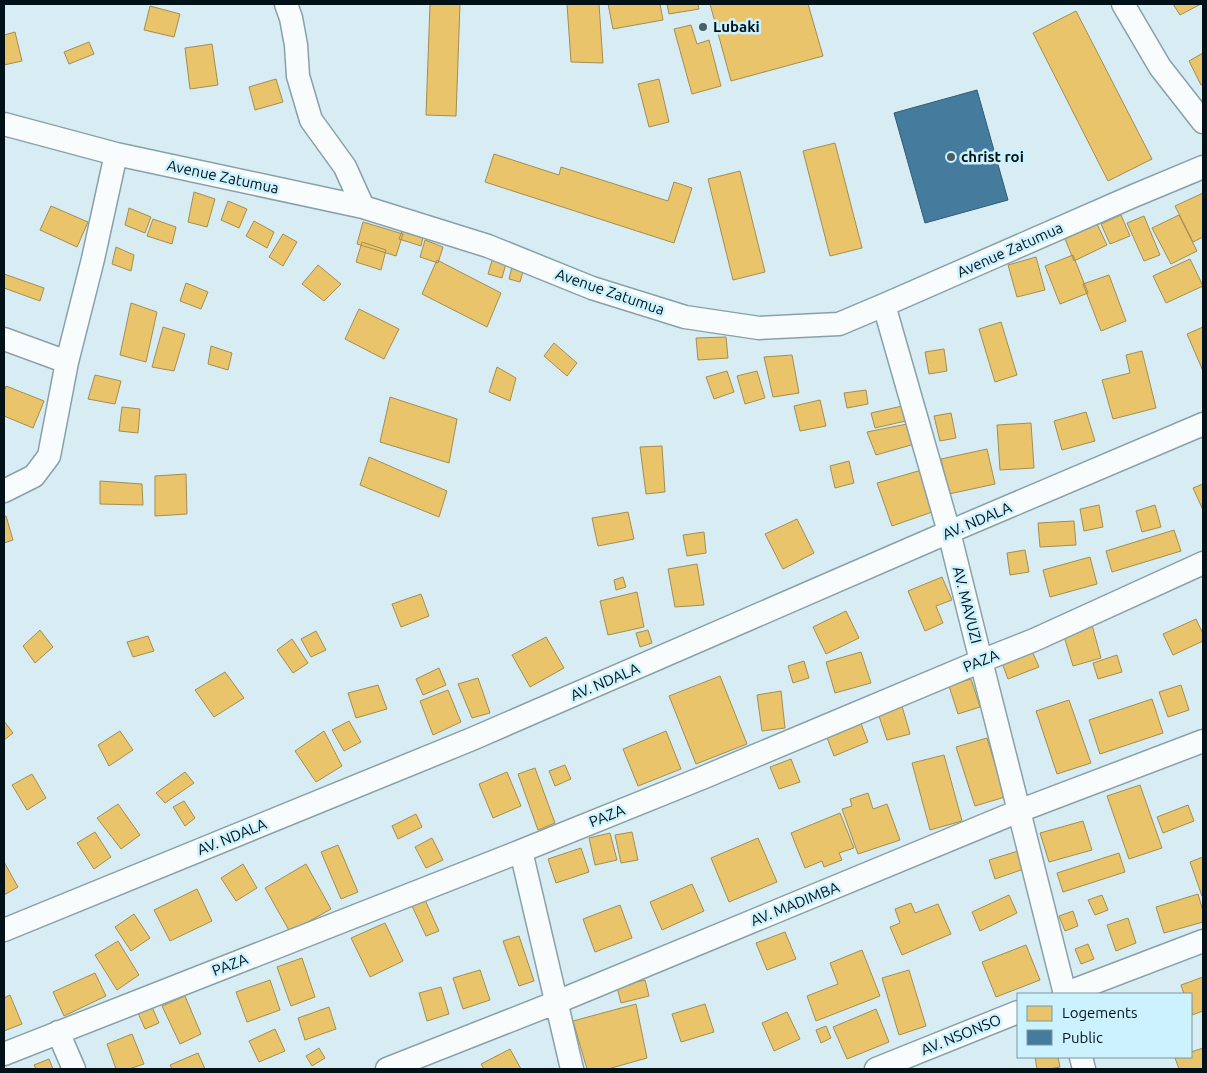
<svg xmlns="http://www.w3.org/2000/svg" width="1207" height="1073" font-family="Ubuntu,sans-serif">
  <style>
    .homes { fill: #e9c46a; stroke: #a38e51 }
    .public { fill: #457b9d; stroke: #305b75 }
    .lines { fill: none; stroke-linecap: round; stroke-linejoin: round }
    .street-casing { stroke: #88a1a9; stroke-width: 25 }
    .street { stroke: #f9fcfd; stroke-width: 22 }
    .poi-dot { fill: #4c5e64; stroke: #ccf2ff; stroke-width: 2 }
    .labels { text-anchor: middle; stroke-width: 5; stroke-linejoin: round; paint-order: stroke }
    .poi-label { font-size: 15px; font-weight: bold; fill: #001117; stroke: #ccf2ff; text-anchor: start }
    .street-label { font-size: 15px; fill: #001117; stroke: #ccf2ff }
  </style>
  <rect width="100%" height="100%" fill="#d8ecf3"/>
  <path class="homes" d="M430,4H460L456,116L426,115Z
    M567,4H599L603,63L571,62Z
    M608,4H660L663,20L613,29Z
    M667,4H698L699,9L669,14Z
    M710,4H808L823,56L731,81Z
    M1173,4H1201L1180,15Z
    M150,6L180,14L174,37L144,30Z
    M1076,11L1152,159L1108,181L1033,33Z
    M691,25L697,44L709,40L721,86L692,94L674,29Z
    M15,32L22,61L4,65V35Z
    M89,42L94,54L69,64L64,52Z
    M212,44L218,85L190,89L185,48Z
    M1203,53V84L1201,85L1189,61Z
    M276,79L283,102L255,110L249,87Z
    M659,79L669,122L649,127L638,84Z
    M835,143L862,248L830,256L803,151Z
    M494,154L559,175L561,167L668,201L674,182L692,188L674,243L485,182Z
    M740,171L765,272L733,280L708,179Z
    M194,192L215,199L207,227L188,222Z
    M1203,193V237L1193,242L1175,206Z
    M228,201L247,209L239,228L221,220Z
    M51,206L88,222L77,247L40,230Z
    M129,208L151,217L145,233L125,225Z
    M1121,215L1130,236L1110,244L1101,224Z
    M1179,215L1197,251L1171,264L1152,228Z
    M1144,216L1160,255L1144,261L1127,223Z
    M153,219L176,227L172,244L147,236Z
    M254,221L274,232L267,248L246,236Z
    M363,222L403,234L396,256L357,244Z
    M1097,224L1107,245L1074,261L1065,239Z
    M404,226L424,233L421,246L399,239Z
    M283,234L297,242L283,266L269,257Z
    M425,240L443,247L438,263L420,257Z
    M362,242L386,250L381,270L356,262Z
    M116,247L134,255L131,271L112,264Z
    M1073,255L1088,293L1060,304L1045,266Z
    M493,257L507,260L502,278L488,274Z
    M1036,257L1045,290L1017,297L1008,265Z
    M1190,259L1203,286L1166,303L1153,276Z
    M437,260L501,293L487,327L422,294Z
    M513,263L524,268L520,282L509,279Z
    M318,265L341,284L324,301L302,284Z
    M4,274L44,288L40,301L4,288Z
    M1109,275L1126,321L1101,331L1083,284Z
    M186,283L208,292L201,309L180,301Z
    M131,303L157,312L146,362L120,355Z
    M359,309L399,329L384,359L345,339Z
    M1001,322L1017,375L995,382L979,329Z
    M163,327L185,334L174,371L152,367Z
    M1203,327V371L1187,334Z
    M726,337L728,358L698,360L696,338Z
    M554,343L577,363L567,376L544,356Z
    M211,346L232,353L228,370L208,364Z
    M944,349L947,371L929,374L925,352Z
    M1142,351L1156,408L1113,419L1102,380L1130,373L1126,355Z
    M792,355L799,393L773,397L764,357Z
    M497,367L516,378L510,401L489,392Z
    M727,371L734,392L714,399L706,377Z
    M757,371L765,398L745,404L737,376Z
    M95,375L121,381L115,404L88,399Z
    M6,386L44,401L33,428L4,416V392Z
    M866,390L868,404L847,408L844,393Z
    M390,397L457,419L449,463L380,442Z
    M820,400L826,426L800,431L794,406Z
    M907,405L910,420L875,428L871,413Z
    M122,407L140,409L138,433L119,431Z
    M1086,412L1095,441L1062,450L1054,421Z
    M951,413L956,438L940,441L934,416Z
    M912,423L918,443L876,455L867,432Z
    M1031,423L1034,468L1000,470L997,425Z
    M662,446L665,492L646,494L640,447Z
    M987,449L995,484L949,494L941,459Z
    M369,457L447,491L439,517L360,485Z
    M849,461L854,483L835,488L830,466Z
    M925,469L935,511L892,526L877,483Z
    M186,474L187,514L155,516V476Z
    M100,481L142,484L143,505L100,504Z
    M1203,484V510L1193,488Z
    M1099,505L1103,527L1084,531L1080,509Z
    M1155,505L1161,527L1142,532L1136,511Z
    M628,512L634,539L598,546L592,518Z
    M6,516L13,540L4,543V517Z
    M797,519L814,553L783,569L765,534Z
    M1074,521L1076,545L1040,547L1038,523Z
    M1174,530L1181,551L1112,572L1106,551Z
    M704,532L706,553L687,556L683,535Z
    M1025,550L1029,572L1010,575L1007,553Z
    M1090,557L1097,584L1050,597L1043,570Z
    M697,564L704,605L675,607L668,569Z
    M623,577L626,587L616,590L614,580Z
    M942,577L952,600L936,606L943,623L925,631L908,591Z
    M637,592L644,627L608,635L600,601Z
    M421,594L429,616L401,627L392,604Z
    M846,611L859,638L826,654L813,627Z
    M1196,619L1203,634V641L1173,655L1163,634Z
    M1092,625L1101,658L1073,666L1063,633Z
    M40,630L53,647L35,663L23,646Z
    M648,630L652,643L640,647L636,633Z
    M316,631L326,650L311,657L301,639Z
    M148,636L154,651L133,657L127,642Z
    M546,637L564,668L530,687L512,655Z
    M292,639L308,663L293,673L277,650Z
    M1032,651L1039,667L1008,679L1002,663Z
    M861,652L871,683L835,693L826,662Z
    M1117,655L1122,672L1098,679L1093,663Z
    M804,661L809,678L793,683L788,666Z
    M439,668L446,685L423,695L416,679Z
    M225,672L244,698L214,717L195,690Z
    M720,676L747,744L696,764L669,696Z
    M478,678L490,713L472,718L458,684Z
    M971,679L980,707L958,714L949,686Z
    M378,685L387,709L356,718L348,693Z
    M1181,685L1189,710L1168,717L1159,692Z
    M448,690L461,722L433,735L420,701Z
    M781,691L785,728L762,731L757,695Z
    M1152,699L1163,733L1100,754L1089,720Z
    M1069,700L1091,763L1057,774L1036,711Z
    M902,706L910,734L887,740L878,713Z
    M4,721L13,733L4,740Z
    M349,721L361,742L344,751L332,730Z
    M860,721L868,742L834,756L826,735Z
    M120,731L133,750L109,766L98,745Z
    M324,731L342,766L316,782L295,751Z
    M666,731L681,769L638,786L623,749Z
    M987,738L1005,797L975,806L956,747Z
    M944,755L962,821L930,830L912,763Z
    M791,759L800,782L779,789L770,767Z
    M565,765L571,779L555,786L549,771Z
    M535,768L555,823L538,830L518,774Z
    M185,772L194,783L165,803L156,793Z
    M507,772L521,806L493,818L479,784Z
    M32,774L46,798L27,810L12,785Z
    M1140,785L1162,848L1129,859L1107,796Z
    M868,793L873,809L887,804L900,840L858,854L842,809L852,806L850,799Z
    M184,801L195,818L185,826L173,807Z
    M118,804L140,835L121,849L97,818Z
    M1188,805L1194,821L1163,833L1157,817Z
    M840,813L854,848L839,853L842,860L824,867L822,861L805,868L791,833Z
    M416,814L422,827L398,839L392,826Z
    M1083,821L1092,850L1049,862L1040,833Z
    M95,832L111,857L94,869L77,843Z
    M632,832L638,860L621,863L615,835Z
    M610,833L617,860L595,865L589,838Z
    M432,838L443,860L426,868L415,847Z
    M758,838L777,882L729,902L711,858Z
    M338,845L358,892L341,899L321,852Z
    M581,848L589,872L556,883L548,859Z
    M1018,851L1024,869L995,879L989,860Z
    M1119,853L1125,872L1063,892L1057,873Z
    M1203,857V896H1202L1190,862Z
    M4,862L18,887L4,895Z
    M243,864L257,888L236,901L221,878Z
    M306,864L331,909L290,932L265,888Z
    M692,884L704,911L662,930L650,902Z
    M197,889L212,921L170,941L154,910Z
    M1198,894L1203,911V922L1164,933L1156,907Z
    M1009,895L1017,913L980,931L972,912Z
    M1102,895L1108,910L1095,915L1088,900Z
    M425,900L439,931L426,936L412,906Z
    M911,903L915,913L938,904L951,934L902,955L890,927L900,923L895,909Z
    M620,905L632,938L595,952L583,919Z
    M1073,911L1078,926L1065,931L1059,916Z
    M134,914L150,938L131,951L115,927Z
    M1128,918L1136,943L1116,951L1107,925Z
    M385,923L403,961L370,977L351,938Z
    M785,932L796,959L767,970L756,943Z
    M519,936L534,981L519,986L503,941Z
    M118,941L139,975L117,990L95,955Z
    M1088,944L1094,959L1081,964L1075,949Z
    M1026,945L1040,980L996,997L982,962Z
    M862,950L880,996L816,1021L807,996L838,984L830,963Z
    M302,958L315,997L291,1006L277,967Z
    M480,970L490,1000L463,1009L453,978Z
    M909,970L926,1026L899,1035L882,978Z
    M95,973L106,996L64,1016L53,992Z
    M1203,977V1011L1192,1015L1191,994H1184L1181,985Z
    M270,980L280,1010L247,1022L236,992Z
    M645,980L649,996L621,1003L617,987Z
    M441,987L449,1014L427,1021L419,993Z
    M10,995L22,1024L4,1031V998Z
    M185,996L201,1034L180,1044L162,1006Z
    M636,1004L647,1058L608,1069H587L573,1021Z
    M705,1004L714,1032L681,1042L672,1014Z
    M152,1007L159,1023L145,1029L138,1013Z
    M329,1007L336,1029L305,1040L298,1018Z
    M876,1009L889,1042L847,1059L833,1027Z
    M787,1012L800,1039L774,1051L762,1023Z
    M826,1026L831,1038L821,1043L816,1030Z
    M275,1029L285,1051L259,1062L249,1041Z
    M132,1034L144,1064L129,1069H116L107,1044Z
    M319,1048L325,1058L312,1066L306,1056Z
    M1203,1048V1069H1179L1175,1058L1179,1057H1191V1052Z
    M510,1049L521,1069H484L481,1064Z
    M198,1053L205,1069H172L170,1065Z
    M1035,1057H1058L1060,1067L1049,1069H1037Z
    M49,1059L53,1069H36L34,1065Z"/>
  <path class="public" d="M977,90L1008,200L925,223L894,113Z"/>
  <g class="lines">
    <defs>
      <path id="street" d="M286,4L291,18L296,45L298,76L311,120L345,167L363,207
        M1123,4L1160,67L1203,122
        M4,124L116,154L363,207L488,246L592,288L685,317L759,328L839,324L884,305L1131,197L1203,167
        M884,305L949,532L981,661L1019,811L1065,994
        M4,339L67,362
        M4,491L34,476L49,456L67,362L93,259L116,154
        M521,851L572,1069
        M4,930L472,739L949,532L1203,424
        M1064,994L1203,941
        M58,1032L74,1069
        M4,1054L521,851L702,778L981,661L1034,640L1203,563
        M1081,1057L1084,1069
        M387,1069L557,1002L1019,811L1203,741
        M876,1069L1018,1012"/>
    </defs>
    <use href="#street" class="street-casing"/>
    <use href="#street" class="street"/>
  </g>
  <g class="poi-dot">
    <circle cx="703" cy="27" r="5"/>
    <circle cx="951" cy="157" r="5"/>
  </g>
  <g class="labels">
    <g class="poi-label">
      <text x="713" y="32">Lubaki</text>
      <text x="961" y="162">christ roi</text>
    </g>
    <g class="street-label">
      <text transform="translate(223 177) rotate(12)" y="5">Avenue Zatumua</text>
      <text transform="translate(1010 250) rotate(-24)" y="5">Avenue Zatumua</text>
      <text transform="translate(610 292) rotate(19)" y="5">Avenue Zatumua</text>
      <text transform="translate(977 521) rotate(-23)" y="5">AV. NDALA</text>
      <text transform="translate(967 605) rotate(76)" y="5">AV. MAVUZI</text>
      <text transform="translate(981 661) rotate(-22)" y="5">PAZA</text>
      <text transform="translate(605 682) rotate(-23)" y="5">AV. NDALA</text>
      <text transform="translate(607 816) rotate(-22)" y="5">PAZA</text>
      <text transform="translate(232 837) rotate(-22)" y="5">AV. NDALA</text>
      <text transform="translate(795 904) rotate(-22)" y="5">AV. MADIMBA</text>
      <text transform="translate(230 965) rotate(-21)" y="5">PAZA</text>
      <text transform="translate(961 1035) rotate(-22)" y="5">AV. NSONSO</text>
    </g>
  </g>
  <rect width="1207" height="1073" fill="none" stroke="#001117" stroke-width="10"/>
  <rect x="1017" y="993" width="175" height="65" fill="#ccf2ff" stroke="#7a98a2"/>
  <rect x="1027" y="1006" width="25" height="15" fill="#e9c46a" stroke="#7a98a2"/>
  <text x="1062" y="1018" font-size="15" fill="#001117">Logements</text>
  <rect x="1027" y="1030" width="25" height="15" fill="#457b9d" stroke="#7a98a2"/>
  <text x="1062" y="1043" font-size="15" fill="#001117">Public</text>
</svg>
